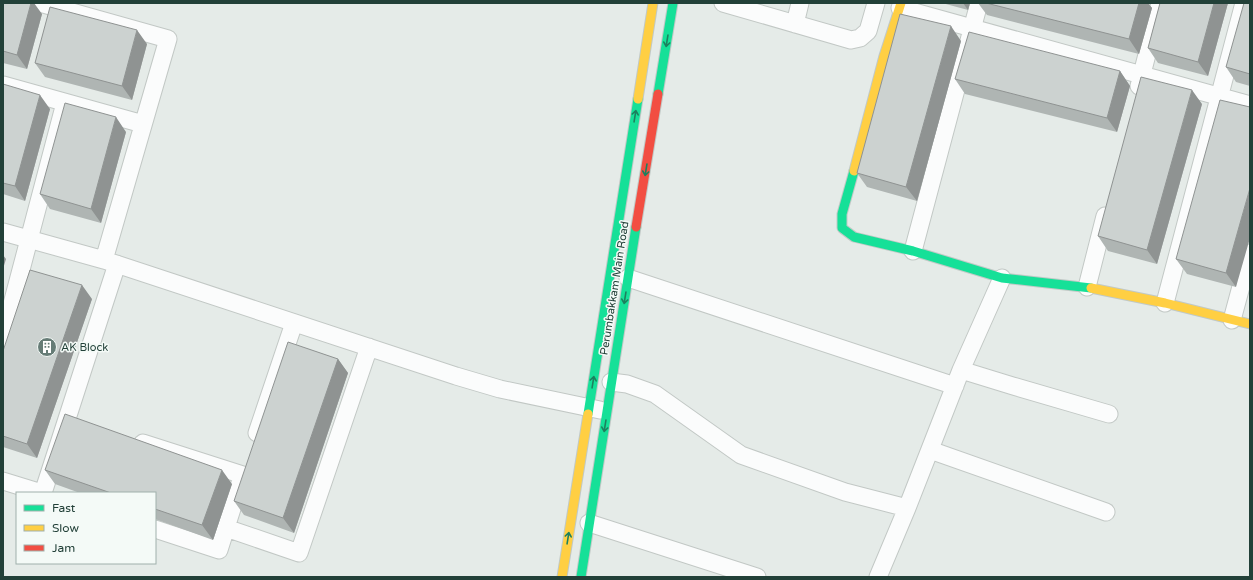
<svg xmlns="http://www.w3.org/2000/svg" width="1253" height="580" font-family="'Varela Round',sans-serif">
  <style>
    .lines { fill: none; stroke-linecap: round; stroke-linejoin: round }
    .street-casing { stroke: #c2c8c5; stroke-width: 19 }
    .fast-casing { stroke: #c1c9c6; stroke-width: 11 }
    .slow-casing { stroke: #c1c9c6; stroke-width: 11 }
    .jam-casing { stroke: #c1c9c6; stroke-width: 11 }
    .street { stroke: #fbfcfc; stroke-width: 17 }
    .fast { stroke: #16e098; stroke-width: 9 }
    .slow { stroke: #ffcf43; stroke-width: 9 }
    .jam { stroke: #f24e42; stroke-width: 9 }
    .wall { fill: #afb5b3 }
    .shaded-wall { fill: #8f9392 }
    .building { fill: #ccd2d0; stroke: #8f9392 }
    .oneway { stroke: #1d805e }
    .labels { text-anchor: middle; stroke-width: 3; stroke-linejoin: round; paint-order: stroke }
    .street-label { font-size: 11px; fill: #224038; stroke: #f4faf7 }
    .poi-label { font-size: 11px; fill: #224038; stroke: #f4faf7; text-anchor: start }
  </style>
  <rect width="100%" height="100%" fill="#e5ebe8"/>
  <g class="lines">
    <defs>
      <path id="street" d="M40,3L168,39L104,260
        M723,3L851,40L860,38L868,31L876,3
        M900,8L1250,105
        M795,24L800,3
        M3,85L143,124
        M1139,86L1160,3
        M3,232L104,260L456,376L500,389L600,410
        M913,251L979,3
        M628,278L955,386
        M1087,287L1105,216
        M1165,303L1244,3
        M1232,320L1250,253
        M3,338L65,103
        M961,370L1013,386L1109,414
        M611,382L627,384L655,394L741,455L845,492L907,508
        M257,433L294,323
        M143,443L243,475
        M930,450L1106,512
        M3,481L42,493
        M43,493L117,264
        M589,523L757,577
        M226,528L299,553L369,347
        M155,529L219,550L241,480
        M878,577L907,508L961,370L1002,278"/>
      <path id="fast" d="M658,94L673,3
        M854,171L842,214V228L854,237L913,251L1002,278L1091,288
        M588,414L638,99
        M581,577L636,227"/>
      <path id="slow" d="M638,99L653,3
        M854,171L884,56L901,3
        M1091,288L1165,303L1250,324
        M562,577L588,414"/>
      <path id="jam" d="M636,227L658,94"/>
    </defs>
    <use href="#street" class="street-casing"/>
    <use href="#fast" class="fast-casing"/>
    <use href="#slow" class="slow-casing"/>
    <use href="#jam" class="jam-casing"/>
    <use href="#street" class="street"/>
    <use href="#fast" class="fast"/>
    <use href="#slow" class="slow"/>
    <use href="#jam" class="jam"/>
  </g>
  <path class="wall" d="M3,3L42,14L27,69L3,63Z
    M942,3H970L968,10Z
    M978,3H1148L1152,8L1139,54L987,15Z
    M1160,3H1228L1208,76L1158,63L1148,48Z
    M1250,3V86L1236,82L1226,67Z
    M961,41L917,201L867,187L857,173Z
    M147,44L132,100L45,77L35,63Z
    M1120,71L1130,86L1117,132L965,94L955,79Z
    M3,84L50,109L25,201L3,194Z
    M1202,104L1157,264L1108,251L1098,236Z
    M1250,107L1236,287L1187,274L1176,259Z
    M126,132L101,223L50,209L40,194Z
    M92,299L37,458L3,447V351Z
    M338,359L348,373L294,533L244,515L234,501Z
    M45,470L232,484L213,540L155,519V493H80L55,484Z"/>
  <path class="shaded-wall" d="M31,3H34L42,14L27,69L17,55Z
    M963,3H970L968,10Z
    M1139,3H1148L1152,8L1139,54L1129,39Z
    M1214,3H1228L1208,76L1198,62Z
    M951,26L961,41L917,201L906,187Z
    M137,30L147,44L132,100L122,86Z
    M1120,71L1130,86L1117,132L1107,118Z
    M1192,90L1202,104L1157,264L1147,250Z
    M40,95L50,109L25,201L15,186Z
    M116,117L126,132L101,223L91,209Z
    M1250,188V238L1236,287L1226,273Z
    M3,255L6,259L3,269Z
    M82,285L92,299L37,458L27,444Z
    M338,359L348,373L294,533L283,518Z
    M222,470L232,484L213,540L202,525Z"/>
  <path class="building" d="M3,3H31L17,55L3,51Z
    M986,3H1139L1129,39Z
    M1160,3H1214L1198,62L1148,48Z
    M1244,3H1250V74L1226,67Z
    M50,7L137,30L122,86L35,63Z
    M900,14L951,26L906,187L857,173Z
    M969,32L1120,71L1107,118L955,79Z
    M1141,77L1192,90L1147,250L1098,236Z
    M3,84L40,95L15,186L3,183Z
    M1220,100L1250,107V188L1226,273L1176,259Z
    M65,103L116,117L91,209L40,194Z
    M30,270L82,285L27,444L3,436V351Z
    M288,342L338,359L283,518L234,501Z
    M65,414L222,470L202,525L155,509V493H111L45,470Z"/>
  <defs><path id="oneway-shaft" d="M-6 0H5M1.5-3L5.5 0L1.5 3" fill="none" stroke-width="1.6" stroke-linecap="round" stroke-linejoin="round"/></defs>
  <g class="oneway">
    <use href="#oneway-shaft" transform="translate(667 41) rotate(99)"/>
    <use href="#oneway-shaft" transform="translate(635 116) rotate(-81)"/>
    <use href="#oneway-shaft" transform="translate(646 170) rotate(99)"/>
    <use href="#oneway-shaft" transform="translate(625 298) rotate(99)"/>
    <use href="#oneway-shaft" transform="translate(593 382) rotate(-81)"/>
    <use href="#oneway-shaft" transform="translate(605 426) rotate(99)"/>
    <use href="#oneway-shaft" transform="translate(568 538) rotate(-81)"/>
  </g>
  <defs>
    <symbol id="building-disc" viewBox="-11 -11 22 22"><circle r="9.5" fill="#667c76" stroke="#f4faf7"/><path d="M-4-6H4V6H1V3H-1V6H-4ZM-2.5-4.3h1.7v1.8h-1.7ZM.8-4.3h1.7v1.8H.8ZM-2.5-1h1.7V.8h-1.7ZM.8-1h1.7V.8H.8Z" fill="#fff"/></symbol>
  </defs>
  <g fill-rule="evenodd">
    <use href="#building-disc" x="36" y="336" width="22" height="22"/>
  </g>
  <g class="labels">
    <g class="street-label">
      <text transform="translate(614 288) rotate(-81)" y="4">Perumbakkam Main Road</text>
    </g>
    <g class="poi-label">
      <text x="61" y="351">AK Block</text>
    </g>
  </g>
  <rect width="1253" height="580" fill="none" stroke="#224038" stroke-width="8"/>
  <rect x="16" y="492" width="140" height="72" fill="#f4faf7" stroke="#a0b0ab"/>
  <rect x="24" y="505" width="20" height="6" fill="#16e098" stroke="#a0b0ab"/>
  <text x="52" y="512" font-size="12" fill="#224038">Fast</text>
  <rect x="24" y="525" width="20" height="6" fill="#ffcf43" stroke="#a0b0ab"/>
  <text x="52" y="532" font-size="12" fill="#224038">Slow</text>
  <rect x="24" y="545" width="20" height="6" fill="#f24e42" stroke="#a0b0ab"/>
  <text x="52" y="552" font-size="12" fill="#224038">Jam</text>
</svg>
